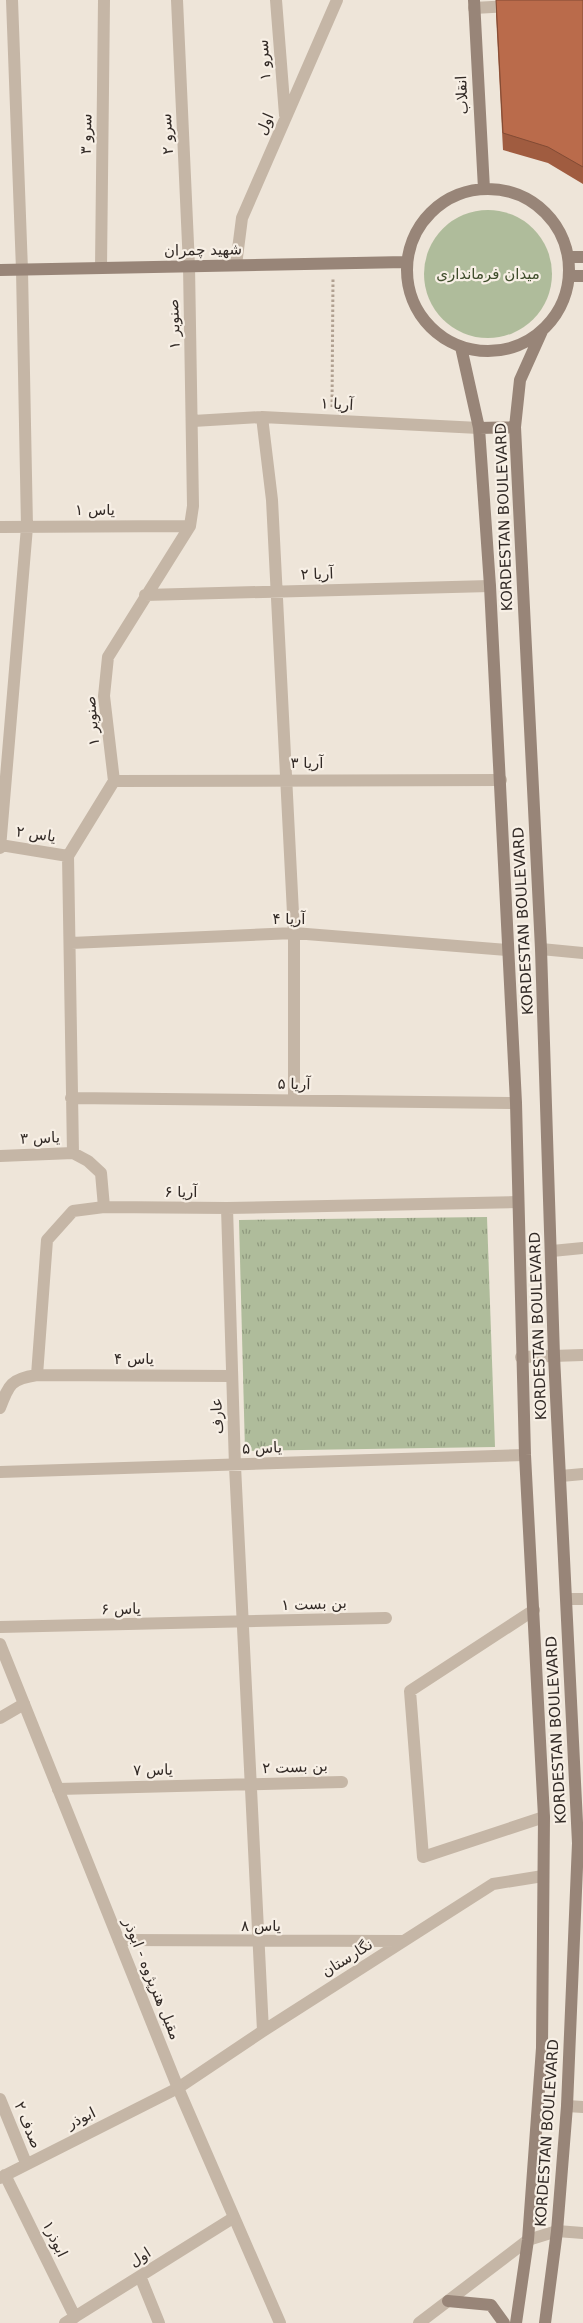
<svg xmlns="http://www.w3.org/2000/svg" width="583" height="2323" font-family="'DejaVu Sans','Noto Naskh Arabic',sans-serif">
  <style>
    .grass { fill: url(#grass-tufts) }
    .park { fill: #afbc9b }
    .lines { fill: none; stroke-linecap: round; stroke-linejoin: round }
    .path { stroke: #b0a091; stroke-width: 3; stroke-dasharray: 2.5 2.5; stroke-linecap: butt }
    .minor { stroke: #c5b6a6; stroke-width: 12 }
    .tertiary { stroke: #c5b6a6; stroke-width: 12 }
    .secondary { stroke: #988578; stroke-width: 12 }
    .wall { fill: #a05c40 }
    .building { fill: #ba6b4b; stroke: #824b34 }
    .labels { text-anchor: middle; stroke-width: 4.5; stroke-linejoin: round; paint-order: stroke }
    .street-label { font-size: 15px; fill: #322a26; stroke: #f7efe5 }
    .park-label { font-size: 15px; fill: #404e2c; stroke: #f7efe5 }
  </style>
  <defs>
    <pattern id="grass-tufts" width="24" height="20" patternUnits="userSpaceOnUse" patternTransform="scale(1.25)"><rect width="24" height="20" fill="#afbc9b"/><path d="M3 7l-1-3M5 7V3M7 7l1-3M15 17l-1-3M17 17v-4M19 17l1-3" fill="none" stroke="#8f997e"/></pattern>
  </defs>
  <rect width="100%" height="100%" fill="#eee5d9"/>
  <path class="grass" d="M487,1217L495,1447L245,1451L239,1220Z"/>
  <path class="park" d="M424 274a64 64 0 1 1 128 0a64 64 0 1 1-128 0Z"/>
  <g class="lines">
    <path class="path" d="M332,407L333,279"/>
    <path class="minor" d="M276,0L285,115
      M474,8L511,6
      M236,265L242,218L337,0
      M101,268L104,0
      M262,417L272,500L294,933V1100
      M193,421L262,417L479,428
      M0,527L190,526
      M145,595L490,586
      M114,781L501,780
      M0,845L68,856
      M0,848L27,527L22,270L12,0
      M71,943L294,933L507,950
      M71,1098L516,1103
      M73,1153L68,856L114,781L104,696L108,657L190,526L193,506L189,266L177,0
      M0,1156L73,1153L88,1161L101,1173L104,1207
      M227,1208L235,1466L263,2031
      M552,1251L583,1248
      M521,1357L583,1355
      M37,1375L232,1376
      M0,1408C9,1384 11,1379 37,1375L47,1240L73,1211L104,1207L227,1208L518,1202
      M0,1472L525,1455
      M561,1476L583,1474
      M567,1599H583
      M534,1610L410,1691L423,1857L544,1817
      M0,1627L386,1618
      M0,1718L24,1704
      M58,1789L342,1782
      M119,1940L403,1941
      M0,2099L26,2163
      M567,2106L583,2107
      M5,2175L75,2317
      M0,2178L178,2088L263,2031L493,1884L543,1876
      M140,2276L159,2323
      M65,2323L233,2218"/>
    <path class="tertiary" d="M541,949L583,953
      M0,1644L178,2088L280,2323
      M419,2323L528,2240L557,2231L583,2233"/>
    <path class="secondary" d="M474,0L484,189
      M407 270a81 81 0 1 1 162 0a81 81 0 1 1-162 0Z
      M569,257H583
      M0,270L406,262
      M569,276H583
      M542,331L520,380L515,427L541,949L554,1356L578,1843L567,2106L557,2231L545,2323
      M461,347L479,428L490,586L516,1103L525,1455L544,1817L542,2048L528,2240L516,2323
      M479,428L515,427
      M448,2301L491,2305L504,2323"/>
  </g>
  <path class="wall" d="M496,0H583V184L548,163L503,150L496,15Z"/>
  <path class="building" d="M496,0H583V167L548,147L503,133Z"/>
  <g class="labels">
    <g class="street-label">
      <text transform="translate(264 60) rotate(-94)" y="5">سرو ۱</text>
      <text transform="translate(462 95) rotate(-93)" y="5">انقلاب</text>
      <text transform="translate(265 124) rotate(-67)" y="5">اول</text>
      <text transform="translate(86 134) rotate(-89)" y="5">سرو ۳</text>
      <text transform="translate(167 134) rotate(-93)" y="5">سرو ۲</text>
      <text transform="translate(203 250) rotate(-1)" y="5">شهید چمران</text>
      <text transform="translate(174 324) rotate(-92)" y="5">صنوبر ۱</text>
      <text transform="translate(337 404) rotate(3)" y="5">آریا ۱</text>
      <text x="95" y="515">یاس ۱</text>
      <text transform="translate(504 517) rotate(-92)" y="5">KORDESTAN BOULEVARD</text>
      <text transform="translate(317 574) rotate(-2)" y="5">آریا ۲</text>
      <text transform="translate(92 721) rotate(-95)" y="5">صنوبر ۱</text>
      <text x="307" y="768">آریا ۳</text>
      <text transform="translate(36 834) rotate(8)" y="5">یاس ۲</text>
      <text x="289" y="924">آریا ۴</text>
      <text transform="translate(523 921) rotate(-93)" y="5">KORDESTAN BOULEVARD</text>
      <text transform="translate(294 1084) rotate(1)" y="5">آریا ۵</text>
      <text transform="translate(40 1138) rotate(-2)" y="5">یاس ۳</text>
      <text x="181" y="1197">آریا ۶</text>
      <text transform="translate(538 1326) rotate(-92)" y="5">KORDESTAN BOULEVARD</text>
      <text x="134" y="1364">یاس ۴</text>
      <text transform="translate(217 1416) rotate(-92)" y="5">عارف</text>
      <text transform="translate(262 1448) rotate(-2)" y="5">یاس ۵</text>
      <text transform="translate(314 1604) rotate(-2)" y="5">بن بست ۱</text>
      <text transform="translate(121 1609) rotate(-1)" y="5">یاس ۶</text>
      <text transform="translate(556 1730) rotate(-93)" y="5">KORDESTAN BOULEVARD</text>
      <text transform="translate(295 1767) rotate(-2)" y="5">بن بست ۲</text>
      <text transform="translate(153 1770) rotate(-1)" y="5">یاس ۷</text>
      <text x="261" y="1931">یاس ۸</text>
      <text transform="translate(347 1958) rotate(-32)" y="5">نگارستان</text>
      <text transform="translate(152 1979) rotate(68)" y="5">مقبل هنرپژوه - ابوذر</text>
      <text transform="translate(81 2118) rotate(-26)" y="5">ابوذر</text>
      <text transform="translate(28 2125) rotate(68)" y="5">صدف ۲</text>
      <text transform="translate(547 2133) rotate(-86)" y="5">KORDESTAN BOULEVARD</text>
      <text transform="translate(55 2239) rotate(64)" y="5">ابوذر۱</text>
      <text transform="translate(140 2257) rotate(-32)" y="5">اول</text>
    </g>
    <g class="park-label">
      <text x="488" y="279">میدان فرمانداری</text>
    </g>
  </g>
</svg>
